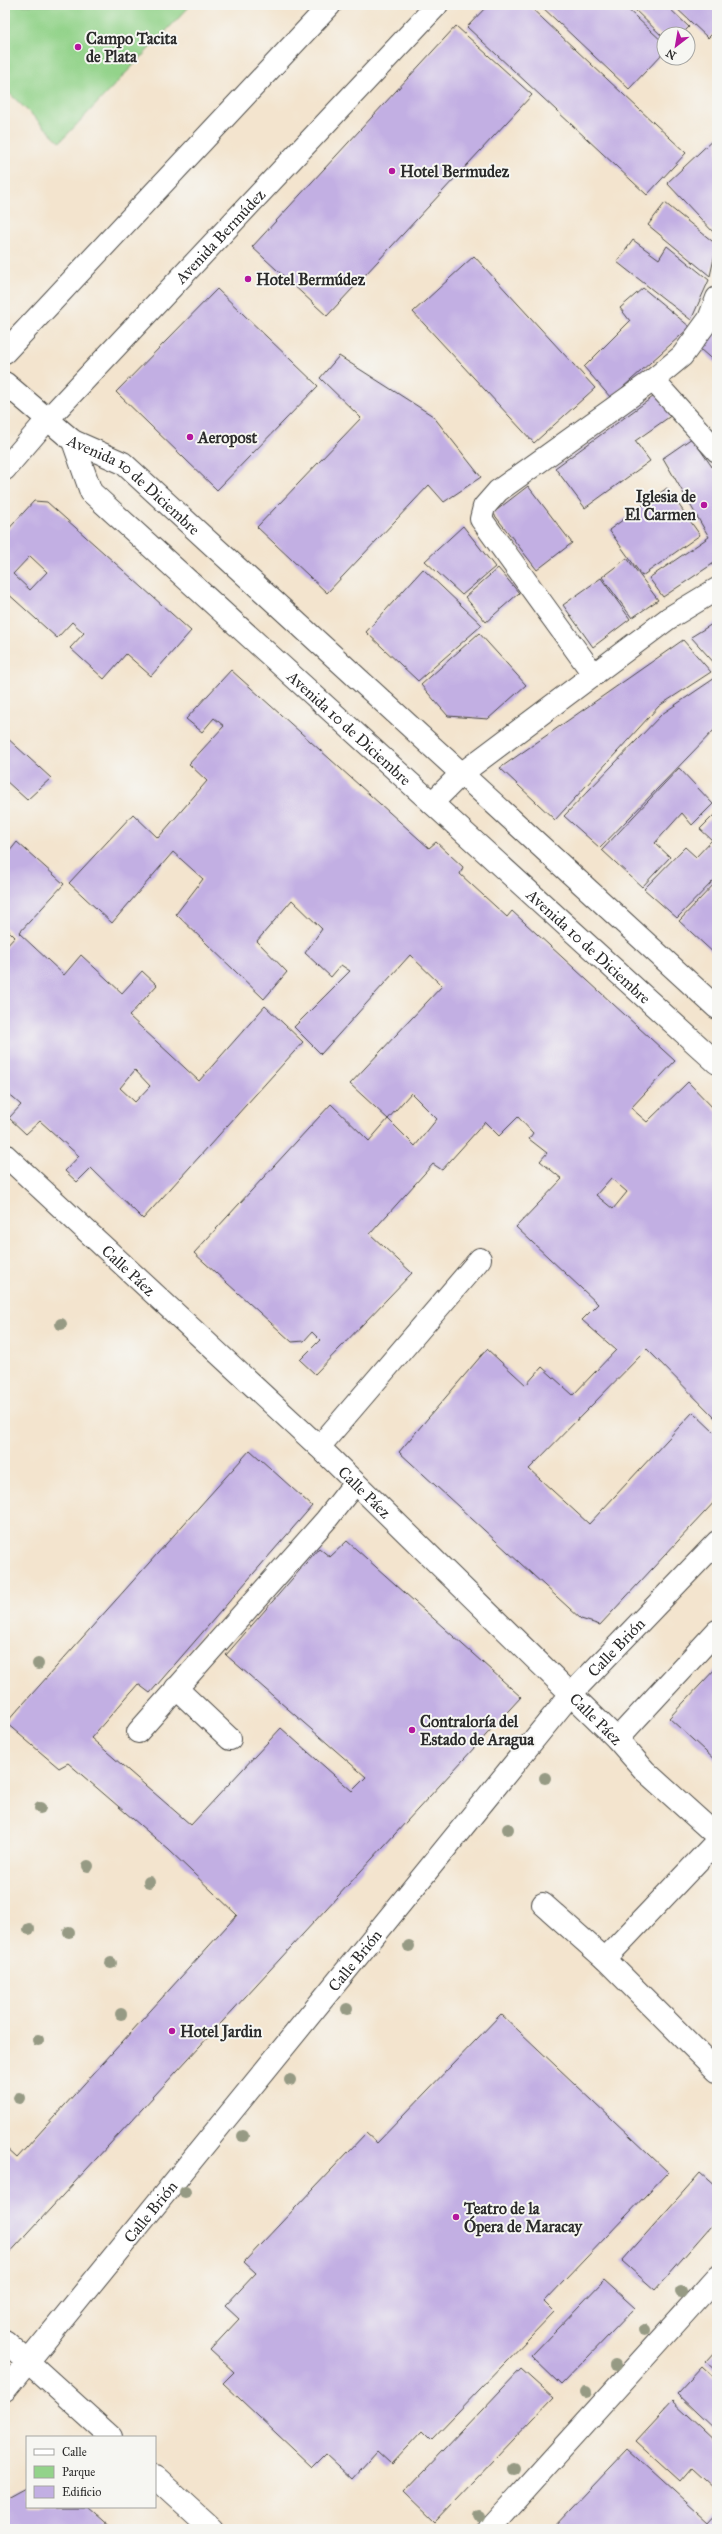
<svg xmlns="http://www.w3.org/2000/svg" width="722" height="2534" font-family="'IM FELL Great Primer',serif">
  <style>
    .green { fill: #93d38a; stroke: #5f7f5a }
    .building { fill: #c2afe3; fill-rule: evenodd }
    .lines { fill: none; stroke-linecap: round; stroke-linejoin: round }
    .minor-casing { stroke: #494743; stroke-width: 24 }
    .minor { stroke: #fff; stroke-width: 22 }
    .tree { fill: #969a84 }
    .poi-dot { fill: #b5179e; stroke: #f6f6f2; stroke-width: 1.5 }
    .labels { text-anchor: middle; stroke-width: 4; stroke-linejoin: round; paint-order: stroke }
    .poi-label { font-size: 16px; font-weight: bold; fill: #2b2b2b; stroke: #f6f6f2; text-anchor: start }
    .street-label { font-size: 16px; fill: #2b2b2b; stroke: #f6f6f2 }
  </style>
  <rect width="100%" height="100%" fill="#f6f6f2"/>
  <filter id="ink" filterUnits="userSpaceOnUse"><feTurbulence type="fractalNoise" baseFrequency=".025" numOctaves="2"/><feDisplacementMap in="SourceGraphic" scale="8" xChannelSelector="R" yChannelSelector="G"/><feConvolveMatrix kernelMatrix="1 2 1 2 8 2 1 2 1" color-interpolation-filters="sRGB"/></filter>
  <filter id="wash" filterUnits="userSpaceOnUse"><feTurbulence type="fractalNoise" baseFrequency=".012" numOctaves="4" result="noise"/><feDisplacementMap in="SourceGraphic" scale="16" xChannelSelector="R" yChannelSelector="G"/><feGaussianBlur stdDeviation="0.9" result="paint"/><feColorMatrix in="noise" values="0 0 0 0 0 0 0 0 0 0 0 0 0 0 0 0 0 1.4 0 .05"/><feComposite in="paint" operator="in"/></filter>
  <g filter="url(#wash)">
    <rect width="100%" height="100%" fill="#f3e4ce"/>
    <path class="green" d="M5,5H191L60,142L5,89Z"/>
    <g id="blocks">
      <path class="building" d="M488,5H528L686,153L647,195L467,27Z
        M540,5H623L664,43V52L629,89Z
        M630,5H666L689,27L682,34H664V38Z
        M673,5H710L717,11V29L708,38Z
        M456,26L532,95L327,316L252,247Z
        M717,136V230L714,233L667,183Z
        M665,203L717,245L710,276L648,225Z
        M633,240L659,259L667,246L709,280L691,320L617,262Z
        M474,256L595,388L534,443L413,312Z
        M643,288L690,327L611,398L584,367L630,321L620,308Z
        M217,289L318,386L217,490L116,392Z
        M717,327V364L700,349Z
        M339,356L433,416L481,477L444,502L429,485L327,593L257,527L361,418L320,378Z
        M657,394L672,415L635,441L650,461L585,508L555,468Z
        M692,438L717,474V561L663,597L649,578L709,537L663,458Z
        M528,486L572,543L537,570L493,513Z
        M667,488L700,535L642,576L609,530Z
        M34,501L47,502L191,631L151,676L126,654L104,679L70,648L84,633L72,622L57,638L5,591V533ZM30,556L47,572L30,590L13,574Z
        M463,526L495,567L462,595L425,561Z
        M627,558L658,600L632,618L602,577Z
        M498,568L519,593L486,622L465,597Z
        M423,569L482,625L418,681L366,632Z
        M601,578L630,619L593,647L563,605Z
        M717,621V666L691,637Z
        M479,633L526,685L488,719L448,716L421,685Z
        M683,640L711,672L659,706L555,820L500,768Z
        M231,670L429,848L436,842L463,867L460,874L507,917L512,911L675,1061L631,1108L647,1122L688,1082L717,1112V1420L647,1349L529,1469L589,1524L693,1412L715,1433L717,1431V1499L600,1625L581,1619L399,1452L487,1349L526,1385L542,1367L573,1395L616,1350L582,1320L598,1304L516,1227L562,1179L540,1161L547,1153L529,1139L533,1133L518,1117L499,1136L485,1122L442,1170L433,1164L370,1234L412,1273L315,1374L300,1360L320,1340L312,1332L304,1341L292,1342L194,1253L331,1104L369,1141L388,1119L415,1146L437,1119L411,1093L388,1119L350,1084L442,986L410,955L321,1054L294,1027L350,971L341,965L331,977L305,953L322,929L292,900L257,941L287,972L264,999L176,914L203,879L173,852L112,923L69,883L133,814L158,838L207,781L189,764L224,726L214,718L202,732L186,719ZM611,1178L627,1192L613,1209L596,1195Z
        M715,678L717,681V727L600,848L564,816L662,714Z
        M5,736L51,778L27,800L5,780Z
        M679,768L713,804L692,825L682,813L655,843L670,857L642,887L602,850Z
        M717,812V877L677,918L644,889L685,847L696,857L712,840L700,829Z
        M17,842L64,884L19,933L64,975L81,955L122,993L142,971L157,985L129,1016L199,1081L265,1006L303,1042L143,1219L91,1168L77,1182L65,1171L79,1156L40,1121L26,1134L9,1118L21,1105L5,1091V948L15,937L5,927V857ZM135,1070L150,1086L135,1102L120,1088Z
        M717,881V956L679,921Z
        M250,1450L312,1506L150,1693L138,1684L91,1738L191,1825L281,1728L352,1791L366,1777L226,1655L319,1548L330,1557L347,1541L521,1697L5,2258V2147L17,2158L237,1915L169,1850L68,1763L59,1768L6,1723Z
        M717,1667V1762L669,1718Z
        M501,2014L668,2172L544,2302L554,2312L431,2440L422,2431L391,2464L377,2451L352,2479L325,2454L312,2467L223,2383L234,2372L210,2350L239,2319L225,2306L256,2273L244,2262L366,2133L377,2143Z
        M700,2173L717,2188V2219L655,2290L622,2261Z
        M604,2280L635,2308L561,2385L531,2356Z
        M717,2350V2372L706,2362Z
        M702,2367L717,2381V2432L677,2394Z
        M521,2369L553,2398L435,2522L404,2492Z
        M673,2401L717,2442V2490L692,2467L680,2481L636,2441Z
        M628,2449L708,2522L717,2512V2529H552Z
        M27,2487V2507H87L112,2529H5V2499Z"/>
    </g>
  </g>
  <g filter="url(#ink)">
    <use href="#blocks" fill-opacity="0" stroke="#494743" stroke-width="1"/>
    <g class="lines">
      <defs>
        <g id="minor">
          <path d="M5,352L330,5"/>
          <path d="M653,380L717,451"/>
          <path id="s1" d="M5,383L73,441L123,463L717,1008"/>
          <path id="s2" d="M73,441L91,492L717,1063"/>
          <path id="s3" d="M5,469L47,420L437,5"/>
          <path d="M594,675L481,519L484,507L498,491L653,380L682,356L709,319L717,298"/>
          <path d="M432,803L461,774L669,618L717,589"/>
          <path id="s4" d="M5,1155L319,1447L617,1739L645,1771L717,1836"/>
          <path d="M319,1447L480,1259"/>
          <path d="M176,1688L230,1739"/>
          <path d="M138,1732L326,1520L355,1483"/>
          <path d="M617,1739L717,1631"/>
          <path d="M543,1904L605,1959L717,2071"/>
          <path d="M605,1959L717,1841"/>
          <path d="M5,2341L111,2437"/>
          <path id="s5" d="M5,2390L571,1694L717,1542"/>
          <path d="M155,2477L212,2529"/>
          <path d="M489,2529L717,2277"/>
        </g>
      </defs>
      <use href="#minor" class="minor-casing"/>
      <use href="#minor" class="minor"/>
    </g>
    <g class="tree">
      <circle cx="61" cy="1324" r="6"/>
      <circle cx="38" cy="1664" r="6"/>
      <circle cx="545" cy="1778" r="6"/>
      <circle cx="40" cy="1808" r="6"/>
      <circle cx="508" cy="1829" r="6"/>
      <circle cx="88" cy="1866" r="6"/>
      <circle cx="149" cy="1882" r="6"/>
      <circle cx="29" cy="1929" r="6"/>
      <circle cx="69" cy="1932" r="6"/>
      <circle cx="409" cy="1946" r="6"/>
      <circle cx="111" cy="1963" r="6"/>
      <circle cx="347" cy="2009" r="6"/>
      <circle cx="121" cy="2014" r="6"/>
      <circle cx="38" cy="2040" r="6"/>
      <circle cx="290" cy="2080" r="6"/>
      <circle cx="19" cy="2098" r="6"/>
      <circle cx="243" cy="2136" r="6"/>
      <circle cx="185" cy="2192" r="6"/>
      <circle cx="681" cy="2292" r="6"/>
      <circle cx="644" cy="2330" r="6"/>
      <circle cx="615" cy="2365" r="6"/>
      <circle cx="586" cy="2392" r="6"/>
      <circle cx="514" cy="2469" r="6"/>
      <circle cx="479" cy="2516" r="6"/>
    </g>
  </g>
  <g class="poi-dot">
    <circle cx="78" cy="47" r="4"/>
    <circle cx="392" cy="171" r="4"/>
    <circle cx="248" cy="279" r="4"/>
    <circle cx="190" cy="437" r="4"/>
    <circle cx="704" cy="505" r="4"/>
    <circle cx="412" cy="1730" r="4"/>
    <circle cx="172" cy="2031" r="4"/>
    <circle cx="456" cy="2217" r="4"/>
  </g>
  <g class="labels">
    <g class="poi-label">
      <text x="86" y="44">Campo Tacita<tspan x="86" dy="18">de Plata</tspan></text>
      <text x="400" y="177">Hotel Bermudez</text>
      <text x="256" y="285">Hotel Bermúdez</text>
      <text x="198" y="443">Aeropost</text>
      <text x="696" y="502" text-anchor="end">Iglesia de<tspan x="696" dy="18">El Carmen</tspan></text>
      <text x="420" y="1727">Contraloría del<tspan x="420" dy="18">Estado de Aragua</tspan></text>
      <text x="180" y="2037">Hotel Jardin</text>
      <text x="464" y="2214">Teatro de la<tspan x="464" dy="18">Ópera de Maracay</tspan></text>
    </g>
    <g class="street-label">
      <text dy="6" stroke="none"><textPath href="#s3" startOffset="317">Avenida Bermúdez</textPath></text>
      <text dy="6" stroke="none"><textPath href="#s1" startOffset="165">Avenida 10 de Diciembre</textPath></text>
      <text dy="6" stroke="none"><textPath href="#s2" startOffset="404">Avenida 10 de Diciembre</textPath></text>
      <text dy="6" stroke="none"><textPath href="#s2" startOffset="728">Avenida 10 de Diciembre</textPath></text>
      <text dy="6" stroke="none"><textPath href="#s4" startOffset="169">Calle Páez</textPath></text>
      <text dy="6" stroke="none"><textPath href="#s4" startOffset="493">Calle Páez</textPath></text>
      <text dy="6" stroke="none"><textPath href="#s5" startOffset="962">Calle Brión</textPath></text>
      <text dy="6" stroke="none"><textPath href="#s4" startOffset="817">Calle Páez</textPath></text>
      <text dy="6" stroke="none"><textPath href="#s5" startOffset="554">Calle Brión</textPath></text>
      <text dy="6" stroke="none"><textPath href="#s5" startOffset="230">Calle Brión</textPath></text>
    </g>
  </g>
  <rect width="722" height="2534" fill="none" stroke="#f6f6f2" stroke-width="20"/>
  <rect x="26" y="2436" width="130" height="72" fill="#f6f6f2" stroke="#a5a5a2"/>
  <rect x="34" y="2449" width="20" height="6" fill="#ffffff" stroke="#a5a5a2"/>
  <text x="62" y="2456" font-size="12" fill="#2b2b2b">Calle</text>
  <rect x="34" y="2466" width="20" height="12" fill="#93d38a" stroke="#a5a5a2"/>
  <text x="62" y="2476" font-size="12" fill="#2b2b2b">Parque</text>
  <rect x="34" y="2486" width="20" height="12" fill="#c2afe3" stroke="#a5a5a2"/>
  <text x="62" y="2496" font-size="12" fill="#2b2b2b">Edificio</text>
  <g transform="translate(676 46) rotate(211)"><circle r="19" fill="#f6f6f2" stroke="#a5a5a2"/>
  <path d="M0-3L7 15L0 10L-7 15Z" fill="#b5179e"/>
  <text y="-6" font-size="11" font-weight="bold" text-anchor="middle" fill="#2b2b2b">N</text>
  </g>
</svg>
